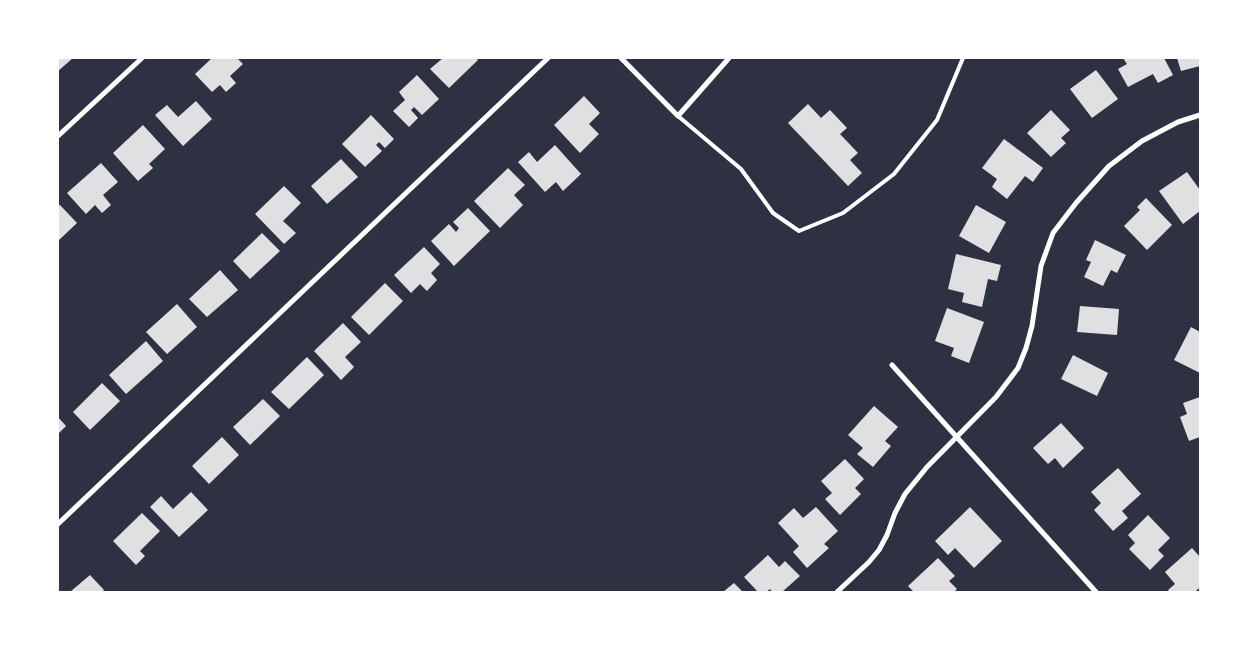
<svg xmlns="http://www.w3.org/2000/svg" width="1258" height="650" font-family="'Nunito Sans',sans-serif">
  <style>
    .building { fill: #e0e0e3 }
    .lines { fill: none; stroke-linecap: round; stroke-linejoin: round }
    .service { stroke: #fff; stroke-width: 4 }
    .minor { stroke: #fff; stroke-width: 5 }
  </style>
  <rect width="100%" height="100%" fill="#2d3142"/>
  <path class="building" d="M58,58H73L58,71Z
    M212,58H237L243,64L230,76L236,83L226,92L220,85L212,92L195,74Z
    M443,58H475L478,60L449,88L430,69Z
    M1123,58H1164L1173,75L1158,83L1153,74L1128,87L1118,69L1127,64Z
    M1177,58H1200V66L1181,71Z
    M1096,70L1118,99L1092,118L1070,89Z
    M417,75L439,99L422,115L414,107L411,110L418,118L409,127L393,111L405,100L399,92Z
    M584,96L600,113L589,124L599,134L580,153L554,125Z
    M196,101L212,119L183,146L155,115L167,105L178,117Z
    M808,104L821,118L830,110L847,128L840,134L858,153L850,160L862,173L848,186L788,123Z
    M1051,110L1070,130L1061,138L1066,143L1051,157L1027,133Z
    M371,115L394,139L385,148L379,142L376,145L382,151L365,167L342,144Z
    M143,125L165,149L149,164L153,168L138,181L113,153Z
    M1004,139L1043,168L1033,182L1025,176L1007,199L992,187L997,179L982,168Z
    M555,145L581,174L563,191L556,182L545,192L518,162L529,152L537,162Z
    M341,159L358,177L327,204L311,186Z
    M101,163L118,182L103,195L111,205L102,213L95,205L86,214L67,193Z
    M508,168L525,185L514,195L523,205L500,228L474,201Z
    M1187,172L1200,190V211L1183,224L1159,191Z
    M284,186L301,203L283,221L296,233L284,244L255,214Z
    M1146,198L1172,225L1147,250L1124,226L1140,210L1137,207Z
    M60,205L77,223L58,241V206Z
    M976,205L1006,222L989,253L959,236Z
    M468,208L490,231L454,266L431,241L449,224L456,232L459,228L453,222Z
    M262,233L280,251L250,279L233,261Z
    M1095,240L1126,255L1117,273L1111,270L1103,286L1084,277L1091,262L1086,260Z
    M424,247L440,264L431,273L437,280L427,291L420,284L411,293L394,275Z
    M956,254L1001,265L997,281L988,279L982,307L962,302L964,293L948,289Z
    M220,270L238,290L207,317L189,299Z
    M385,283L403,301L369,335L351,317Z
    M177,304L197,327L167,354L146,332Z
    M1080,306L1119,309L1117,335L1077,332Z
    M947,308L984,322L969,363L951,356L954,348L935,341Z
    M343,323L361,342L345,357L354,367L341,380L314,351Z
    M1191,327L1200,332V373L1174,360Z
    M146,341L163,361L126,394L109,375Z
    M1073,355L1108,373L1097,396L1061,379Z
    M307,357L324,375L289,409L271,392Z
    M102,383L120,401L90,430L73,412Z
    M1200,397V437L1189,441L1180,417L1187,414L1183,403Z
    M263,399L280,416L250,445L233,427Z
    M874,406L898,427L885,441L891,446L873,467L857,454L863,448L848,435Z
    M58,417L66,426L58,434Z
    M1061,423L1084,448L1063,468L1055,458L1048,464L1033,448Z
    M222,437L239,455L209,484L192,466Z
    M845,459L864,479L855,488L861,494L840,515L825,499L832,493L821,481Z
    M1118,468L1141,494L1122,511L1128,518L1113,531L1094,510L1101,503L1091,492Z
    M191,492L208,510L179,537L150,507L161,496L173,509Z
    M816,507L838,531L824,544L829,548L807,568L793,552L799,546L778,523L794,508L803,518Z
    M970,507L1002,541L974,568L955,548L948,555L935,541Z
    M142,513L160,531L140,551L145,556L136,565L113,541Z
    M1148,515L1170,538L1158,550L1164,556L1150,570L1129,549L1135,543L1128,535Z
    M1192,548L1200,557V587L1196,591L1197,592H1170L1168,590L1175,584L1165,572Z
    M768,555L779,567L785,561L800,576L782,592H772L770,589L766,592H758L744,577Z
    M938,558L955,576L949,581L957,589L954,592H914L908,586Z
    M90,575L104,590L102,592H70Z
    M734,583L743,592H723Z"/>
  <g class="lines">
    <path class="service" d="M678,116L741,169L773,213L799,231L843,213L894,174L937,120L963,58"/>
    <path class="minor" d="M621,58L678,116L729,58
      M58,136L142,58
      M892,365L1096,592
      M58,524L548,58
      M837,592L869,562L879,550L887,535L895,513L905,494L927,467L996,397L1018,368L1026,348L1032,326L1041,266L1053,233L1076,203L1109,166L1142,141L1178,122L1200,115"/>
  </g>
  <rect width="1258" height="650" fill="none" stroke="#ffffff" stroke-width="118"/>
</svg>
